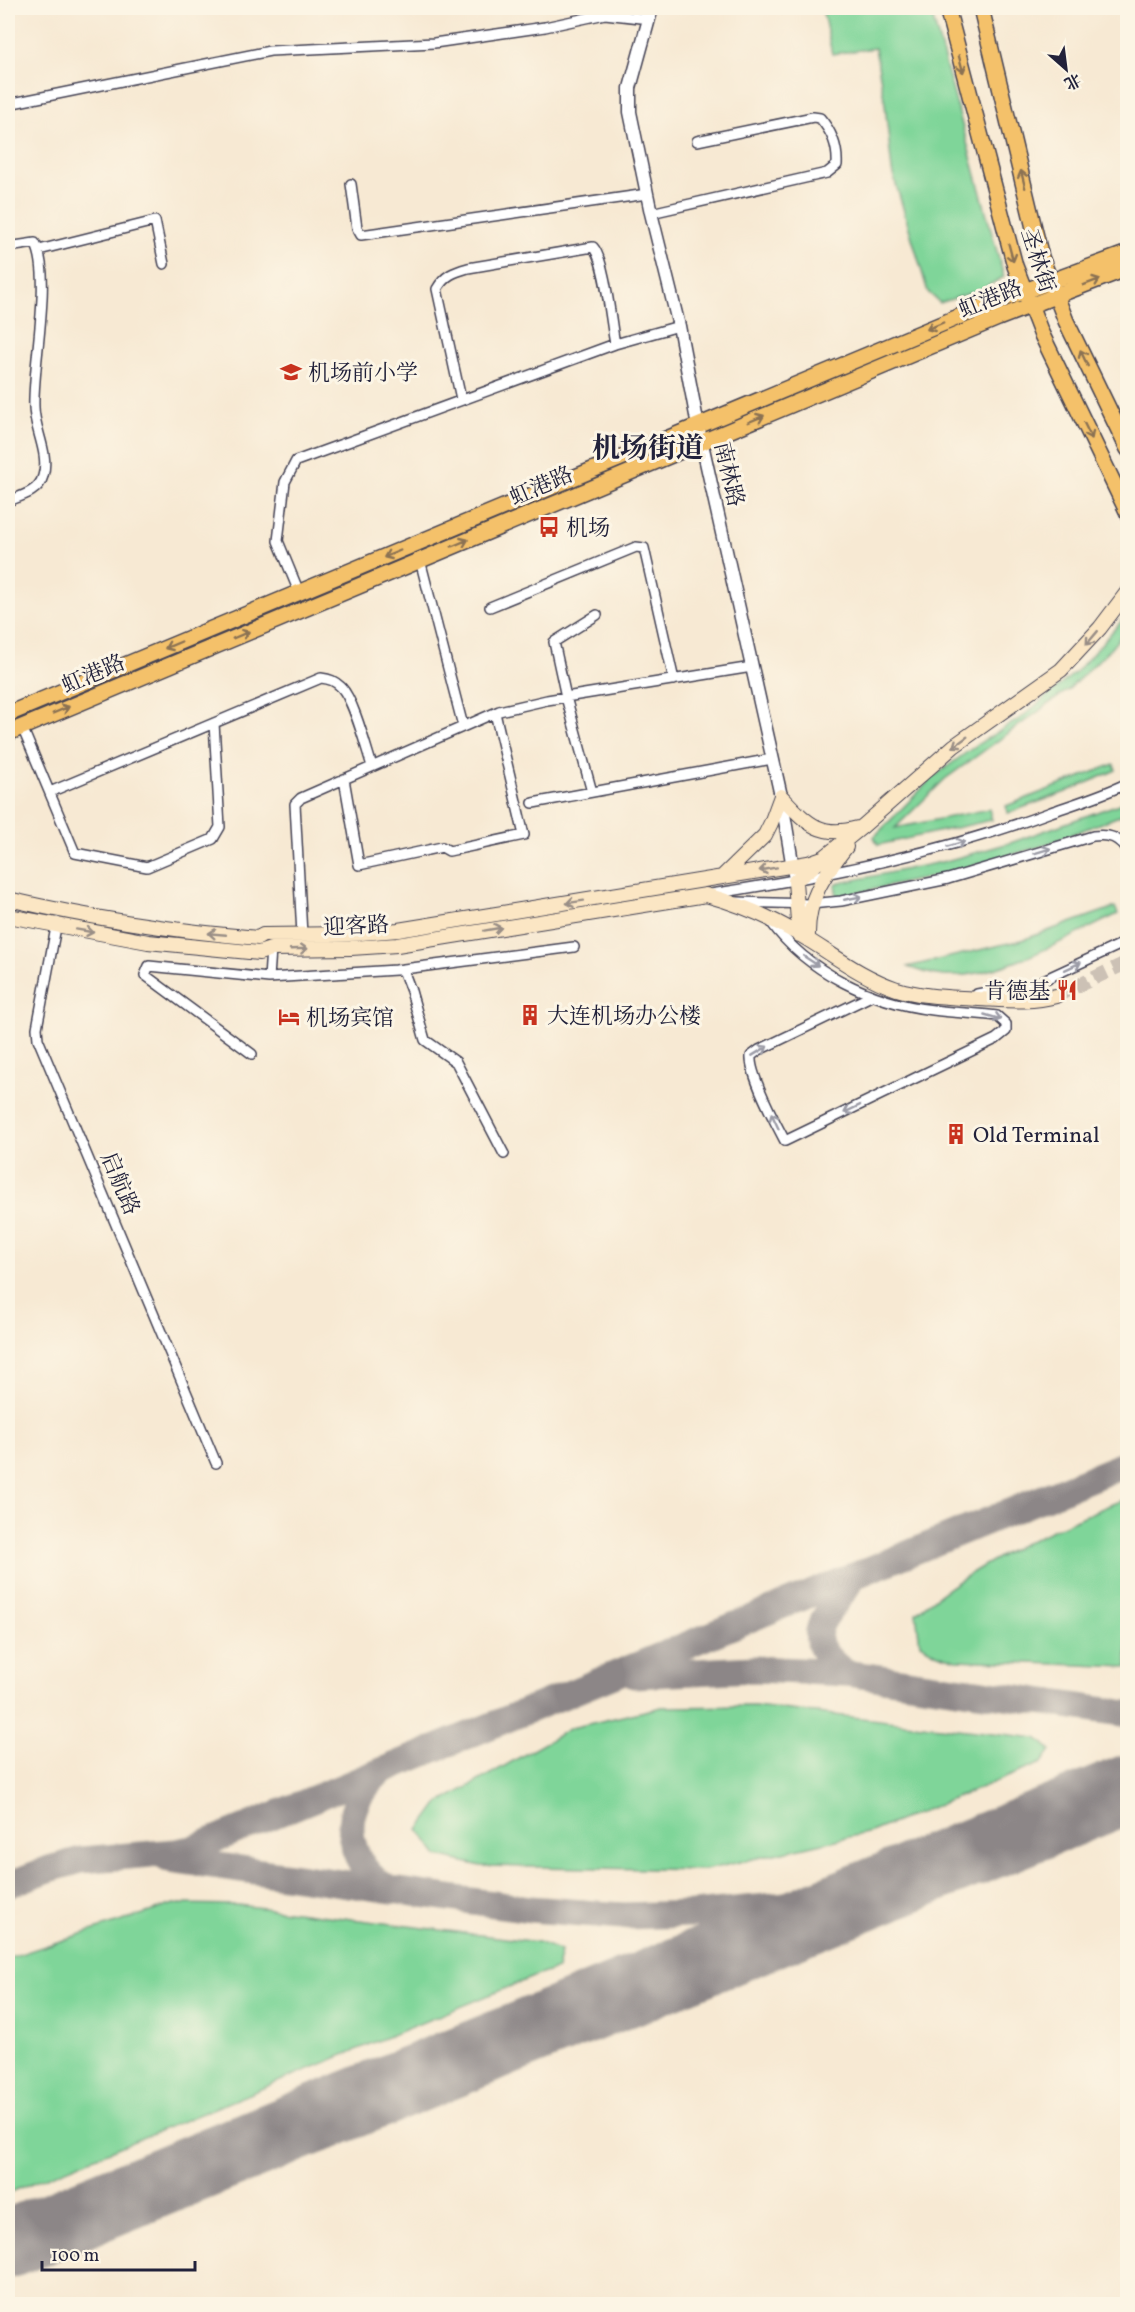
<svg xmlns="http://www.w3.org/2000/svg" width="1135" height="2312" font-family="Vollkorn,'Noto Serif SC',serif">
  <style>
    .green { fill: #7fd599; stroke: #507c6a; stroke-width: 1.5 }
    .lines { fill: none; stroke-linecap: round; stroke-linejoin: round }
    .taxiway { stroke: #8c8687; stroke-width: 27 }
    .runway { stroke: #8c8687; stroke-width: 69 }
    .secondary-tunnel { stroke: #ccc1b5; stroke-width: 14; stroke-dasharray: 14 7; stroke-linecap: butt }
    .minor-casing { stroke: #424052; stroke-width: 12 }
    .tertiary-casing { stroke: #424052; stroke-width: 15 }
    .secondary-casing { stroke: #424052; stroke-width: 16 }
    .trunk-casing { stroke: #424052; stroke-width: 18 }
    .minor { stroke: #fff; stroke-width: 9 }
    .tertiary { stroke: #fff; stroke-width: 12 }
    .secondary { stroke: #fbe6c4; stroke-width: 14 }
    .trunk { stroke: #f4c16b; stroke-width: 15 }
    .oneway { stroke: #8b7253 }
    .oneway2 { stroke: #998e86 }
    .oneway3 { stroke: #9c9ca7 }
    .labels { text-anchor: middle; stroke-width: 6; stroke-linejoin: round; paint-order: stroke }
    .street-label { font-size: 22px; fill: #22223b; stroke: #fcf5e5 }
    .poi-label { font-size: 22px; fill: #22223b; stroke: #fcf5e5; text-anchor: start }
    .district-label { font-size: 28px; font-weight: bold; fill: #22223b; stroke: #fcf5e5 }
  </style>
  <rect width="100%" height="100%" fill="#fcf5e5"/>
  <filter id="ink" filterUnits="userSpaceOnUse"><feTurbulence type="fractalNoise" baseFrequency=".0167" numOctaves="2"/><feDisplacementMap in="SourceGraphic" scale="12" xChannelSelector="R" yChannelSelector="G"/><feConvolveMatrix kernelMatrix="1 2 1 2 8 2 1 2 1" color-interpolation-filters="sRGB"/></filter>
  <filter id="wash" filterUnits="userSpaceOnUse"><feTurbulence type="fractalNoise" baseFrequency=".008" numOctaves="4" result="noise"/><feDisplacementMap in="SourceGraphic" scale="24" xChannelSelector="R" yChannelSelector="G"/><feGaussianBlur stdDeviation="1.35" result="paint"/><feColorMatrix in="noise" values="0 0 0 0 0 0 0 0 0 0 0 0 0 0 0 0 0 1.4 0 .05"/><feComposite in="paint" operator="in"/></filter>
  <g filter="url(#wash)">
    <rect width="100%" height="100%" fill="#f7e9d3"/>
    <path class="green" d="M822,8H930L1004,277L982,289L940,303L928,292L892,171L885,104L875,48L832,54Z
      M1127,615V628L1112,647L1068,690L945,779L895,828L989,809L992,820L878,845L874,837L933,777L978,744L1021,718L1078,670Z
      M1114,764L1116,770L1066,792L1008,813L1006,806Z
      M1122,803L1127,813L1039,847L936,876L837,897L835,884L946,861L1013,842Z
      M1115,907L1118,914C1069,937 999,979 943,976C931,975 918,970 907,967L1022,940Z
      M1127,1498V1667L957,1660L938,1654L920,1644L916,1613C979,1560 1052,1529 1127,1498Z
      M755,1706L1037,1738L1051,1750L1042,1763L871,1832L705,1870L481,1866L438,1856L419,1830L438,1804L571,1728L662,1707Z
      M174,1904L239,1905L538,1942L561,1951L557,1969L533,1977L8,2193V1958Z"/>
    <g class="lines">
      <path class="taxiway" d="M846,1673C791,1632 832,1617 853,1576
        M634,1675L754,1669L846,1673L1128,1714
        M380,1772C372,1780 364,1788 359,1798C340,1832 357,1872 390,1889
        M168,1859L530,1909L623,1916L692,1914L817,1902L888,1882L961,1857
        M8,1885L49,1869L81,1860L176,1852L192,1849L1128,1463"/>
      <path class="runway" d="M8,2244L1128,1789"/>
    </g>
  </g>
  <g filter="url(#ink)">
    <g class="lines">
      <path class="secondary-tunnel" d="M1056,996L1128,962"/>
      <defs>
        <path id="minor" d="M8,104L270,51L434,43L545,27L605,14L649,19
          M351,184L357,228L361,235L647,194
          M651,213L827,173L837,165C838,146 832,132 820,118L813,117L697,141
          M8,247L35,243C53,273 32,369 34,407C34,429 50,454 43,476C39,492 21,496 8,501
          M39,250L155,221L164,264
          M461,399L437,289C445,275 454,272 468,268L593,247C605,259 611,324 615,344
          M420,560L463,726
          M299,592L278,541L285,482L296,461L615,344L679,326
          M490,607L636,547L644,548L674,680
          M22,727L75,853L147,867L213,839L220,827L214,723
          M344,779L359,865L442,847L449,851L524,835L495,713
          M50,792L321,678C330,679 335,681 341,687C354,700 366,748 372,766
          M592,792L566,697L554,642L597,615
          M533,803L772,759
          M711,894C826,876 942,853 1051,812C1077,803 1103,795 1128,783
          M738,902L811,904L841,901L948,879L1093,836C1110,834 1118,837 1128,851
          M57,922L37,1028L38,1039L216,1463
          M771,922C807,972 873,1003 933,1010C954,1013 976,1013 997,1016L1006,1024V1031L996,1039L785,1141C776,1124 749,1074 751,1056L759,1050L871,996
          M302,935L295,804L301,798L499,711L547,700L752,667
          M403,970L411,991L425,1040L456,1062L504,1154
          M269,978L271,949
          M977,994L1037,983L1128,941
          M252,1054L145,975L149,966L269,978L396,970L574,947"/>
        <path id="tertiary" d="M652,8L630,88V112L651,213L679,326L698,426L781,796L794,874"/>
        <path id="secondary" d="M722,877L765,835L771,823L781,796C806,822 819,839 858,828
          M8,899C90,918 174,931 258,938L263,935L349,934L398,930L808,863L825,857
          M8,916L148,942L259,953L271,949L351,948L397,945L706,895C739,904 772,918 802,936C834,955 861,977 897,989C923,997 952,997 979,999C1004,1000 1031,1003 1056,996
          M799,935L795,881L863,826L954,746L1061,670L1100,628L1128,591
          M808,937C807,899 824,875 846,847"/>
        <path id="trunk" d="M947,8L1015,266L1041,333L1128,513
          M981,8L1041,257L1066,321L1128,449
          M8,714L992,303L1128,253
          M8,733L998,318L1128,268"/>
      </defs>
      <use href="#minor" class="minor-casing"/>
      <use href="#tertiary" class="tertiary-casing"/>
      <use href="#secondary" class="secondary-casing"/>
      <use href="#trunk" class="trunk-casing"/>
      <use href="#minor" class="minor"/>
      <use href="#tertiary" class="tertiary"/>
      <use href="#secondary" class="secondary"/>
      <use href="#trunk" class="trunk"/>
    </g>
    <defs><path id="oneway-shaft" d="M-6 0H5M1.5-3L5.5 0L1.5 3" fill="none" stroke-width="1.6" stroke-linecap="round" stroke-linejoin="round" transform="scale(1.5)"/></defs>
    <g class="oneway">
      <use href="#oneway-shaft" transform="translate(961 64) rotate(75)"/>
      <use href="#oneway-shaft" transform="translate(1023 179) rotate(-104)"/>
      <use href="#oneway-shaft" transform="translate(1011 253) rotate(75)"/>
      <use href="#oneway-shaft" transform="translate(1092 282) rotate(-21)"/>
      <use href="#oneway-shaft" transform="translate(935 326) rotate(157)"/>
      <use href="#oneway-shaft" transform="translate(1084 358) rotate(-115)"/>
      <use href="#oneway-shaft" transform="translate(756 419) rotate(-23)"/>
      <use href="#oneway-shaft" transform="translate(1088 431) rotate(64)"/>
      <use href="#oneway-shaft" transform="translate(460 543) rotate(-23)"/>
      <use href="#oneway-shaft" transform="translate(392 554) rotate(157)"/>
      <use href="#oneway-shaft" transform="translate(241 635) rotate(-23)"/>
      <use href="#oneway-shaft" transform="translate(173 645) rotate(157)"/>
      <use href="#oneway-shaft" transform="translate(61 710) rotate(-23)"/>
    </g>
    <g class="oneway2">
      <use href="#oneway-shaft" transform="translate(1092 638) rotate(130)"/>
      <use href="#oneway-shaft" transform="translate(960 742) rotate(144)"/>
      <use href="#oneway-shaft" transform="translate(768 869) rotate(170)"/>
      <use href="#oneway-shaft" transform="translate(575 902) rotate(171)"/>
      <use href="#oneway-shaft" transform="translate(493 929) rotate(-10)"/>
      <use href="#oneway-shaft" transform="translate(85 931) rotate(10)"/>
      <use href="#oneway-shaft" transform="translate(217 934) rotate(-175)"/>
      <use href="#oneway-shaft" transform="translate(299 949) rotate(-2)"/>
    </g>
    <g class="oneway3">
      <use href="#oneway-shaft" transform="translate(956 844) rotate(-16)"/>
      <use href="#oneway-shaft" transform="translate(1042 851) rotate(-17)"/>
      <use href="#oneway-shaft" transform="translate(853 898) rotate(-11)"/>
      <use href="#oneway-shaft" transform="translate(811 961) rotate(33)"/>
      <use href="#oneway-shaft" transform="translate(1073 966) rotate(-25)"/>
      <use href="#oneway-shaft" transform="translate(993 1017) rotate(16)"/>
      <use href="#oneway-shaft" transform="translate(760 1051) rotate(-31)"/>
      <use href="#oneway-shaft" transform="translate(852 1109) rotate(154)"/>
      <use href="#oneway-shaft" transform="translate(775 1121) rotate(-115)"/>
    </g>
  </g>
  <defs>
    <symbol id="school-bare" viewBox="-9 -9 18 18"><path d="M0-5L7-2L0 1L-7-2ZM-4 1L0 2.5L4 1V4Q0 6-4 4Z" fill="#c8321e" stroke="#fcf5e5" stroke-width="2.5" paint-order="stroke"/></symbol>
    <symbol id="bus-bare" viewBox="-9 -9 18 18"><path d="M-5-6H5V4H4V6H2V4H-2V6H-4V4H-5ZM-3.5-4V0h7V-4ZM-3.5 1.2v1.5H-2V1.2ZM2 1.2v1.5H3.5V1.2Z" fill="#c8321e" stroke="#fcf5e5" stroke-width="2.5" paint-order="stroke"/></symbol>
    <symbol id="restaurant-bare" viewBox="-9 -9 18 18"><path d="M-5-6h1v4h1v-4h1v4h1v-4h1v5L-1.5 .5V6h-2V.5L-5-1ZM5-6V6H3V1.5H1.5Q1.5-4 5-6Z" fill="#c8321e" stroke="#fcf5e5" stroke-width="2.5" paint-order="stroke"/></symbol>
    <symbol id="building-bare" viewBox="-9 -9 18 18"><path d="M-4-6H4V6H1V3H-1V6H-4ZM-2.5-4.3h1.7v1.8h-1.7ZM.8-4.3h1.7v1.8H.8ZM-2.5-1h1.7V.8h-1.7ZM.8-1h1.7V.8H.8Z" fill="#c8321e" stroke="#fcf5e5" stroke-width="2.5" paint-order="stroke"/></symbol>
    <symbol id="hotel-bare" viewBox="-9 -9 18 18"><path d="M-6-4.5h1.5V1H6V5H4.5V3h-9V5H-6ZM-4 0a1.8 1.8 0 1 1 3.6 0ZM.5 0V-2.5h3Q6-2.5 6 0Z" fill="#c8321e" stroke="#fcf5e5" stroke-width="2.5" paint-order="stroke"/></symbol>
  </defs>
  <g fill-rule="evenodd">
    <use href="#school-bare" x="276" y="357" width="30" height="30"/>
    <use href="#bus-bare" x="534" y="512" width="30" height="30"/>
    <use href="#restaurant-bare" x="1052" y="975" width="30" height="30"/>
    <use href="#building-bare" x="515" y="1000" width="30" height="30"/>
    <use href="#hotel-bare" x="274" y="1002" width="30" height="30"/>
    <use href="#building-bare" x="941" y="1119" width="30" height="30"/>
  </g>
  <g class="labels">
    <g class="street-label">
      <text transform="translate(1039 260) rotate(72)" y="8">圣林街</text>
      <text transform="translate(990 298) rotate(-22)" y="8">虹港路</text>
      <text transform="translate(730 474) rotate(77)" y="8">南林路</text>
      <text transform="translate(541 485) rotate(-23)" y="8">虹港路</text>
      <text transform="translate(93 673) rotate(-23)" y="8">虹港路</text>
      <text transform="translate(356 925) rotate(-3)" y="8">迎客路</text>
      <text transform="translate(121 1183) rotate(67)" y="8">启航路</text>
    </g>
    <g class="poi-label">
      <text x="308" y="380">机场前小学</text>
      <text x="566" y="535">机场</text>
      <text x="1050" y="998" text-anchor="end">肯德基</text>
      <text x="547" y="1023">大连机场办公楼</text>
      <text x="306" y="1025">机场宾馆</text>
      <text x="973" y="1142">Old Terminal</text>
    </g>
    <g class="district-label">
      <text x="648" y="457">机场街道</text>
    </g>
  </g>
  <rect width="1135" height="2312" fill="none" stroke="#fcf5e5" stroke-width="30"/>
  <g transform="translate(1066 69) rotate(152)" stroke="#fcf5e5" stroke-width="4.5" paint-order="stroke">
  <path d="M0-4.5L10 22L0 15L-10 22Z" fill="#22223b"/>
  <text y="-9" font-size="16" font-weight="bold" text-anchor="middle" fill="#22223b">北</text>
  </g>
  <path d="M42 2261v9h153v-9" fill="none" stroke="#22223b" stroke-width="3"/>
  <text x="51" y="2261" font-size="18" fill="#22223b" stroke="#fcf5e5" stroke-width="4.5" paint-order="stroke">100 m</text>
</svg>
